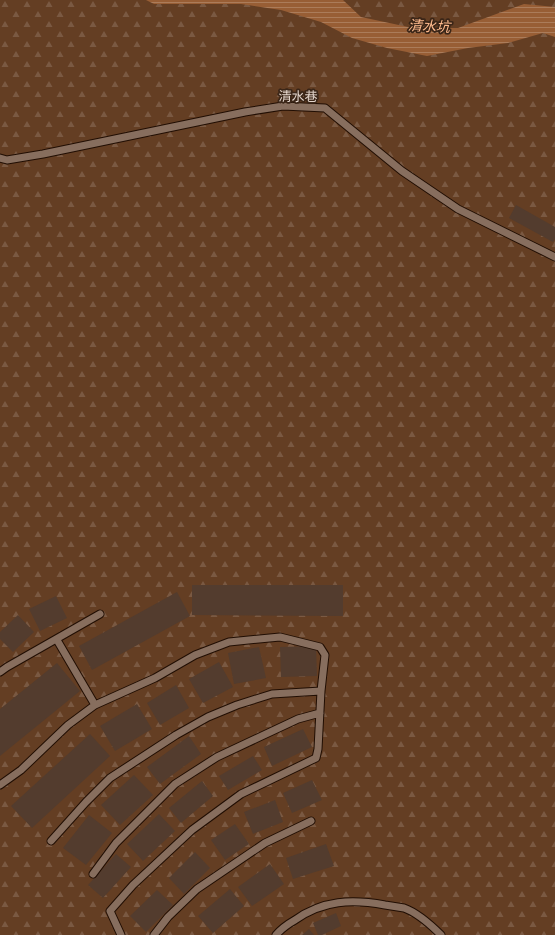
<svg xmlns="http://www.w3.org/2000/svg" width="555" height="935" font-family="'PT Sans','Noto Sans TC',sans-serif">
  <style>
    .forest { fill: url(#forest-firs) }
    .water { fill: url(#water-rules) }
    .building { fill: #533c2e }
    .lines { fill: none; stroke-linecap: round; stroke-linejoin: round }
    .lane-casing { stroke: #210e03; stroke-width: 9 }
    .lane { stroke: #876e5e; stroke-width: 7 }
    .labels { text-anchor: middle; stroke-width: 3.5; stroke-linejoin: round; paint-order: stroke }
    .street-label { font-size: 13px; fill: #e5d7ce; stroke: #3b2618 }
    .water-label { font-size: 14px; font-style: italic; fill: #feba8d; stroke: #3b2618 }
  </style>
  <defs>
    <pattern id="forest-firs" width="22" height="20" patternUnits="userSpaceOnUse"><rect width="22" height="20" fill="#643e23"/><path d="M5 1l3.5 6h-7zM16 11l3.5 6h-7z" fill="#7a5942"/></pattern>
    <pattern id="water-rules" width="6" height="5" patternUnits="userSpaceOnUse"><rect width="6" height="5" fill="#985e35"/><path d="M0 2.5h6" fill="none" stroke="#ab7c5a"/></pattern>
  </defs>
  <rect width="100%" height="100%" fill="#3b2618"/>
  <path class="forest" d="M0,0H555V935H0Z"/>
  <path class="water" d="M146,0H343L361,17L413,28H458L524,4L555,7V37L543,33L508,43L468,48L427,56L387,48L352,38L321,22L281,10L241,4H154Z"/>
  <path class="building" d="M516,205L555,227V239L553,242L509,218Z
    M192,585H343V616L192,615Z
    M177,592L190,616L92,670L79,646Z
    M56,596L67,618L40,631L29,609Z
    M18,615L34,632L13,652L0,639V632Z
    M316,646L317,676L281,677L280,647Z
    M259,647L266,678L234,684L228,653Z
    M219,662L233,687L203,703L189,679Z
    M57,663L80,691L0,756V709Z
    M176,685L189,708L160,725L147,703Z
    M137,704L152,729L115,751L100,726Z
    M303,729L312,747L272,766L264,747Z
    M90,734L110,756L32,828L11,806Z
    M189,736L201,754L160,784L147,767Z
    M253,756L262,770L228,790L219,776Z
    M134,775L153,795L120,825L101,805Z
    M312,780L322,800L292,813L283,793Z
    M202,781L213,796L181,823L169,808Z
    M275,800L283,822L253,834L244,812Z
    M159,814L175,831L143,861L127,844Z
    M89,815L112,833L86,865L63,848Z
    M235,824L249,844L225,860L211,840Z
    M326,844L334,866L293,879L286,858Z
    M195,852L210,868L184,894L169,878Z
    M116,854L131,867L103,898L88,885Z
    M270,864L284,884L252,906L238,887Z
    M230,889L244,906L213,933L198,916Z
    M157,890L173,905L146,932L130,916Z
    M336,913L341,926L322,935H318L313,923Z
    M309,929L314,935H302Z"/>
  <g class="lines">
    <defs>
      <path id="lane" d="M0,158L7,160L43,154L245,112L283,106L325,108L402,171L458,209L555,257
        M57,640L95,705
        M0,672L7,667L100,614
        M0,785L21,770L68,725L95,705L155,678L195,655L229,642L280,637L320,647L325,655L321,691L318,749L316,758L241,794L192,830L133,885L110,911L121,935
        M51,841L86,802L110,778L176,735L208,717L237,705L272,694L321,691
        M93,874L116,843L175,784L217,757L298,719L320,713
        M154,935L168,917L197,889L265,843L311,821
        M276,935C281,929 288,924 295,920C323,900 352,899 385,905C391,906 398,907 404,908C418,913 430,924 441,935"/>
    </defs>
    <use href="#lane" class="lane-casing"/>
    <use href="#lane" class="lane"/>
  </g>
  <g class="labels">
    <g class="street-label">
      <text transform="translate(298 96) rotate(1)" y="5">清水巷</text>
    </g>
    <g class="water-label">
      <text transform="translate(429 26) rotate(3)" y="5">清水坑</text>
    </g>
  </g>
</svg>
